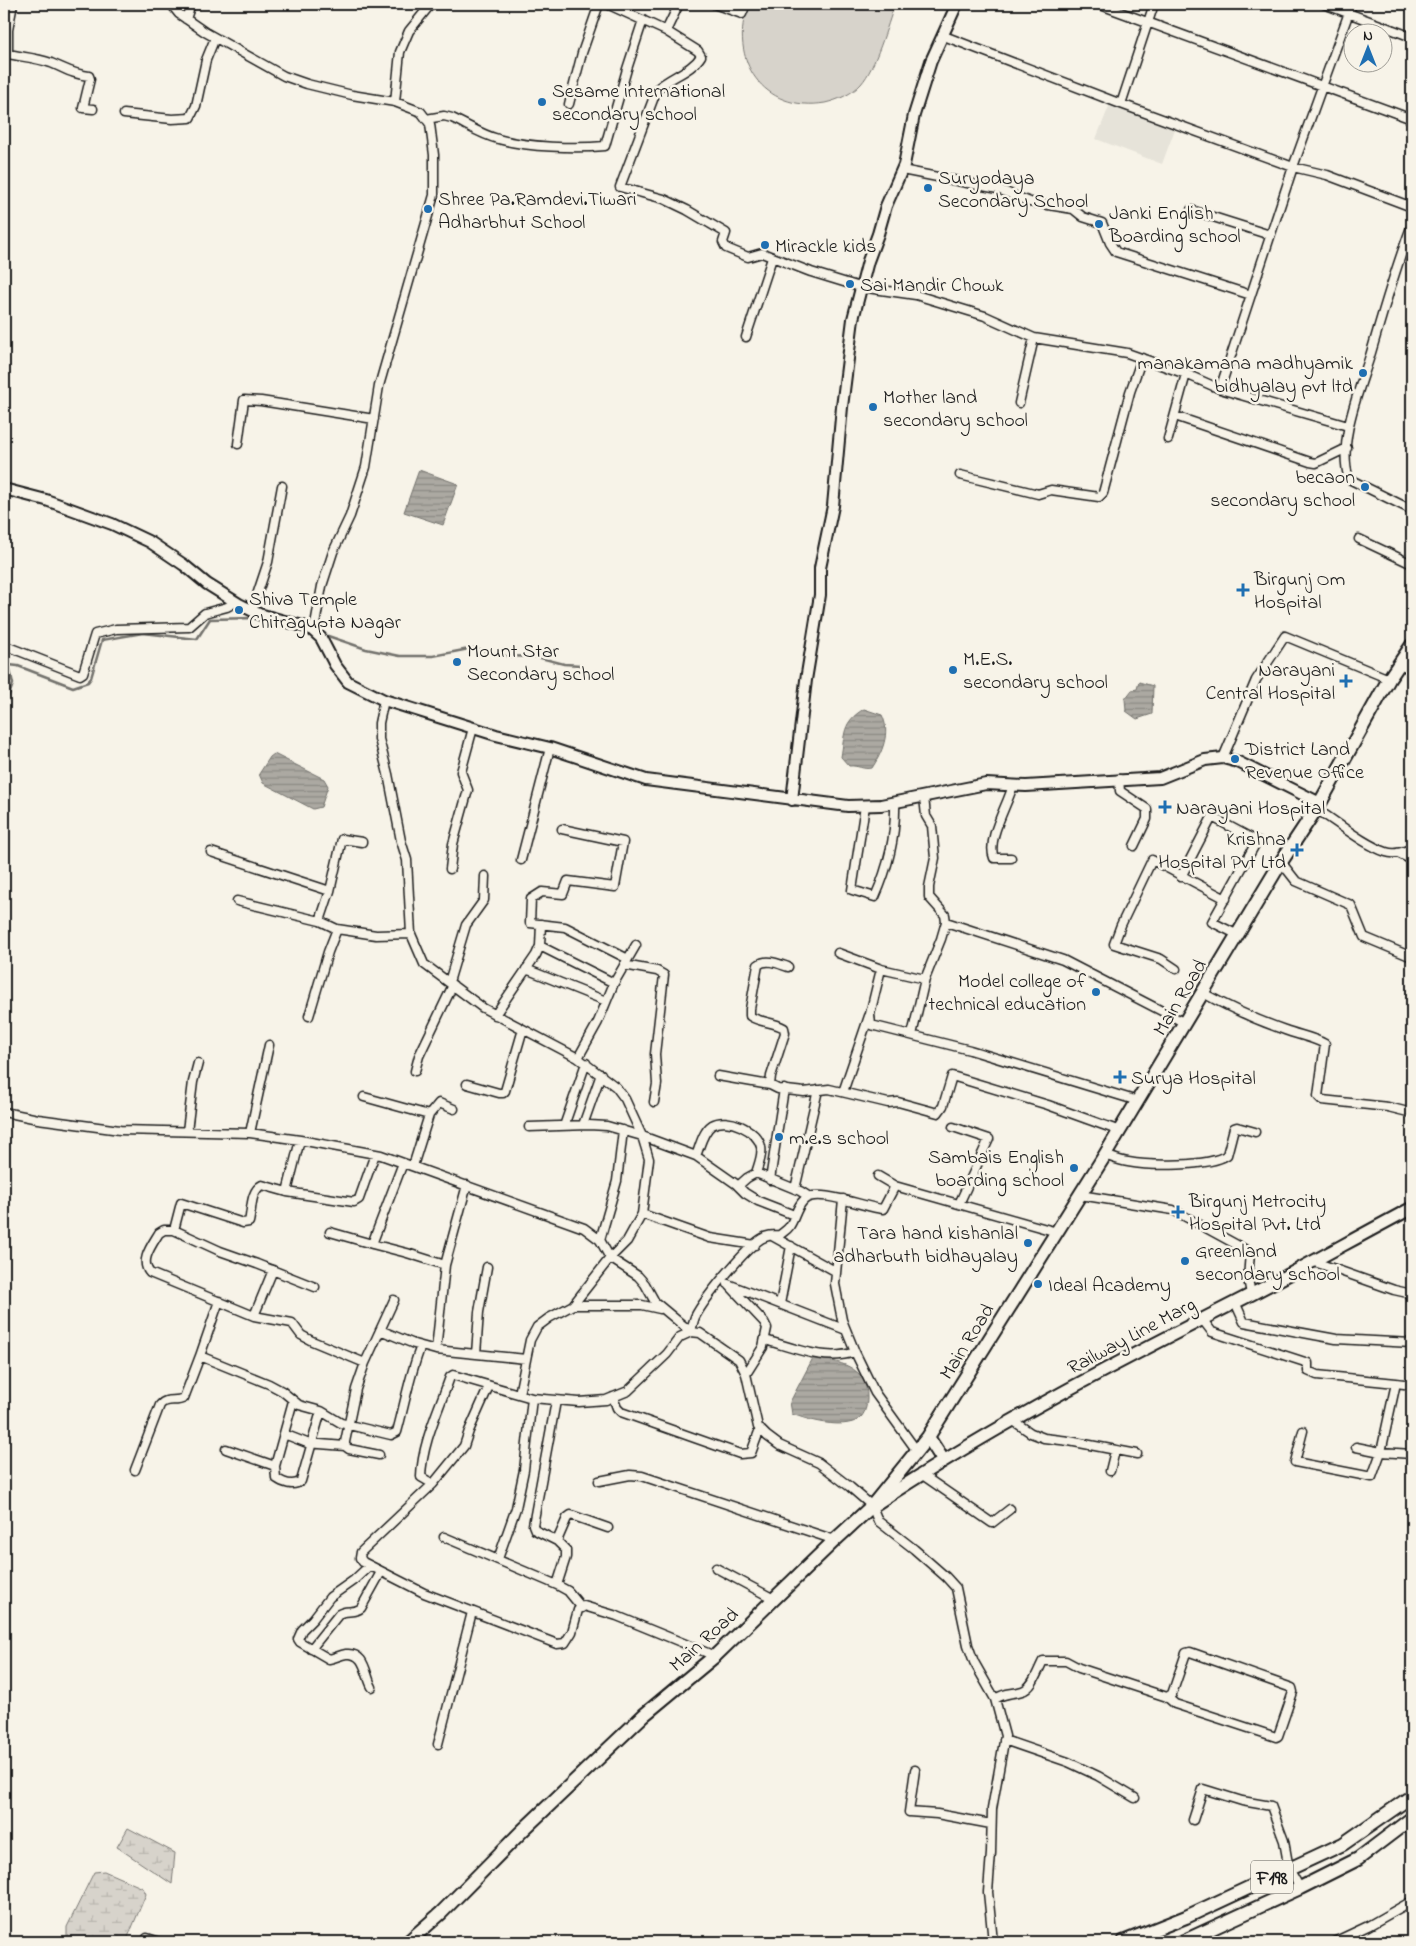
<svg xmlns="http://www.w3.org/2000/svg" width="1416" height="1946" font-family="'Indie Flower',sans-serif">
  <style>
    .built { fill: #e6e3d9 }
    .wetland { fill: url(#wetland-marsh); stroke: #7a7874 }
    .garden { fill: #d7d3cb; stroke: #7a7874 }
    .water { fill: url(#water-rules); stroke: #72716c }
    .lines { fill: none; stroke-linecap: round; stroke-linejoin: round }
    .stream { stroke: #72716c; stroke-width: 2.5 }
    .minor-casing { stroke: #1c1c1c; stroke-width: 11 }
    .tertiary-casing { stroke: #1c1c1c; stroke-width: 14 }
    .secondary-casing { stroke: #1c1c1c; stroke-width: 15 }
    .primary-casing { stroke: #1c1c1c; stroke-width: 16 }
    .minor { stroke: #f7f3e8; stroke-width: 8 }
    .tertiary { stroke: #f7f3e8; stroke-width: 10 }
    .secondary { stroke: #f7f3e8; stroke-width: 11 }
    .primary { stroke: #f7f3e8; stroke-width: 12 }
    .poi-dot { fill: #1f6fb2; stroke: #f7f3e8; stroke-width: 2 }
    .labels { text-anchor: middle; stroke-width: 5; stroke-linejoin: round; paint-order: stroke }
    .shield { fill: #f7f3e8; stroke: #5e5c59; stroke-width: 1 }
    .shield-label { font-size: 19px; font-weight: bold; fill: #1c1c1c }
    .poi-label { font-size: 20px; fill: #1c1c1c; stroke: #f7f3e8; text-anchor: start }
    .street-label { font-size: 20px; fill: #1c1c1c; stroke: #f7f3e8 }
  </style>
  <defs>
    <pattern id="wetland-marsh" width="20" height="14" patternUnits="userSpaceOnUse" patternTransform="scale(1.25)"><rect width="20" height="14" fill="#d7d3cb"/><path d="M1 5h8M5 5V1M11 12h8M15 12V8" fill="none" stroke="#b8b5ae"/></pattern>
    <pattern id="water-rules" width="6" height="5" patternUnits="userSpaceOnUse" patternTransform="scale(1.25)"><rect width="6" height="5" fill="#aca9a2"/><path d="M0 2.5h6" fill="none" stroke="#8b8983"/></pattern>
  </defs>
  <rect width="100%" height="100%" fill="#f7f3e8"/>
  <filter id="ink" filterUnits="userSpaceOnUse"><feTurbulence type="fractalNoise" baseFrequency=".02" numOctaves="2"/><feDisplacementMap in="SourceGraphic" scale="10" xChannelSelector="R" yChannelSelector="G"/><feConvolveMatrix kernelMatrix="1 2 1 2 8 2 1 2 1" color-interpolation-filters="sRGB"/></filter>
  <g filter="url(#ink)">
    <path class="built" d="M1110,104L1175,129L1162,164L1096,139Z"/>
    <path class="wetland" d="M128,1828L175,1853L172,1884L117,1847Z
      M104,1871L143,1888L146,1894L126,1942H67V1927L94,1872Z"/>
    <path class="garden" d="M748,4H895C887,26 876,67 861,84C852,94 838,100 825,103C763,113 728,60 748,4Z"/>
    <path class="water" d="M419,470L458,484L443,525L404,512Z
      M1139,682L1153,686L1152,714L1137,719L1126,711L1125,699L1132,690L1137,689Z
      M864,709L882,715C891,733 882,753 872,768C863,770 858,765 849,766L841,757C845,734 842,722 864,709Z
      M274,754L324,779L328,786L321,807L313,809L263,783L259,774L270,757Z
      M813,1358C838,1361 868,1366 867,1398C867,1406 865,1414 859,1419C843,1430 808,1420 792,1414L790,1402Z"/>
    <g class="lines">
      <path class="stream" d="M328,636L366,649L400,656H433L474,648L506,656L537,657L564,664L581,665
        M4,709L13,684L9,665L18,666L73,687L88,682L91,678L102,640L143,633L197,639L210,619L254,618L262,622L290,627"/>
      <defs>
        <path id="minor" d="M13,4L8,30V54C23,57 37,58 51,63C66,69 72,74 89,76L90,79L83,108L93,109
          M171,4L179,14L205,32L284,76L307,84L352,95L395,102L421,112L430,124L434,155V195L379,386L366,467L350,516L333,552L322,586L314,630
          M607,4L666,31L679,4
          M714,4L742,14L746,4
          M1098,4L1412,119
          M1324,4L1412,37
          M186,19L191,4
          M666,31L698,51L701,56C691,72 671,76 657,89L620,187L664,199L687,210L726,233L723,242L726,248L748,257L762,253L811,272L860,287L916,295L985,316L1034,338L1127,353L1186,374L1220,389L1348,426
          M944,36L1121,104L1293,167L1327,175L1412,207
          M395,102L400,52L409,31L431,4
          M569,104L582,53L599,4
          M1121,104L1154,4
          M124,114L172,119L190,118L196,106L206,60L215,38
          M426,119L444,116L452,118C467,125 482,135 498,139C527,147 575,149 605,146L627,69L643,20
          M902,170L998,189L1030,202L1073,209L1083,217L1102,223L1110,243L1116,252L1251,295
          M1191,210L1270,235
          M1412,225C1395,268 1383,312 1370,356C1359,391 1337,443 1349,479L1412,510
          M746,337L772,258
          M1220,389L1293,167L1352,4
          M1019,403L1034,338
          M1175,416L1310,462L1316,463L1347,448
          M1168,439L1186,374
          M238,444L244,400L261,401L374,419
          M960,475L1038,494L1051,490L1099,497L1103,493L1130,392L1142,358
          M1359,539L1412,564
          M252,610L268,562L282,486
          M4,650L6,646L80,675L83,673L95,634L116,629L189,627L205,613L227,607L236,602
          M384,700L379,723V739L388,774L401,841L407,860L411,934L424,964L483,1008L578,1058L616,1087L625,1099L642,1136L649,1159L642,1214L627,1241L610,1258L573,1305L549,1318L537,1327L530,1340L519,1394
          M1223,758L1256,680L1285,636L1389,679
          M1119,779L1120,791L1147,809V819L1134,846
          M924,797L926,816L932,826L935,858L929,887V897L945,915L946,922
          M865,806L852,890L875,897C888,868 896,834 895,802
          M1316,809C1337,822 1363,844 1386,852C1395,855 1404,852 1412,848
          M562,829L623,842L615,887L568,881L563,894L542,892L531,899L530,923L565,927L628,959
          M211,852L330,891
          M1398,853L1412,860
          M1011,858H994C986,839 1008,805 1013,785
          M521,860L550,748
          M1281,862L1296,881L1351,905L1364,937L1412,957
          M450,869L453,844L468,790L461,772L473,728
          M1181,877L1212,817L1257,841L1212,922L1238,935
          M237,901L320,921L337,929L376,935L411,934
          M320,921L330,891L342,839L362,842
          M540,946L614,983
          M838,953L881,969L925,979
          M624,965L657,971L664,975L655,1054L657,1084L654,1102
          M788,967C779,964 767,958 758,965L750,1009V1016C760,1023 773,1021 784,1028L785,1033L771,1076L770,1085L778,1089L804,1092L829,1089L888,1103L898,1102L938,1113L943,1106L952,1076L1048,1105L1120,1131
          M526,969L606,1001
          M881,969L870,1014L871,1025L970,1050L1138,1101
          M1176,969L1161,959L1114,944L1121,925L1152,860L1226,899
          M449,982L466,925L484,900L485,876
          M1203,993C1230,1008 1256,1020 1285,1030C1298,1035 1312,1037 1325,1044L1318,1096L1322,1100L1388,1107L1412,1113
          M495,1015L536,955L540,946L541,924
          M309,1016L328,952L337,929
          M912,1035L925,979L941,939L946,922L1063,960L1185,1023
          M578,1058L598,1022L614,983L636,945
          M415,1071L419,1056L453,985
          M718,1076L770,1085
          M467,1084L499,1093H503L505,1091L523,1029
          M843,1092L869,1016
          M364,1097L429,1115L413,1166
          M4,1112L38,1119L120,1130L250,1133L300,1140L381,1155L584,1228L600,1240L610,1258L638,1276L645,1284L655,1302L691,1332C692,1327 693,1322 695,1317C704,1299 744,1250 761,1239C767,1235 773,1235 780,1235C783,1232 787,1230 789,1227C795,1219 796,1207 804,1200C817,1187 866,1208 883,1209L895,1186L1057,1232
          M429,1115L439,1103L454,1109
          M583,1125L601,1074
          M564,1126L586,1063
          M529,1127L589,1125L607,1126L642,1136L696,1156L736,1184L745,1193L758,1201L794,1215
          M953,1127L989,1139L959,1204
          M187,1131L193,1082L198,1063
          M250,1133L269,1045
          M300,1140L287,1192L262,1185C250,1191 252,1210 249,1222L243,1223L181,1203L174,1230H164L159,1233C152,1245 139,1261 150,1273L254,1316L292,1323L301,1335L312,1341L365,1363
          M1105,1155C1113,1158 1120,1161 1128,1162C1150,1166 1209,1167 1227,1155L1234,1128L1237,1127L1255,1132
          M696,1156C700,1146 703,1131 712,1125C727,1116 758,1130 761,1147C763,1155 758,1166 756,1173
          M403,1163L372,1244L407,1253L445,1265
          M878,1176L895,1186
          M770,1180L784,1089
          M738,1186L747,1178L756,1173L800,1191L808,1196
          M795,1189L818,1090
          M287,1192L354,1202L359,1199L375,1154
          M1080,1195L1173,1210L1250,1252L1248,1279L1251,1294
          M843,1199L835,1284L842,1320L855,1352L875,1393L917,1451
          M642,1214L710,1238L755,1245
          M174,1230L220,1251L257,1264L315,1287
          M330,1232L372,1244
          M772,1236L835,1271
          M600,1240L617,1181L623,1130
          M1312,1261L1394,1290L1412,1294
          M728,1284L846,1330
          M730,1286L764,1322L767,1328L763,1347L746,1374
          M1235,1302L1244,1322L1336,1339L1412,1343
          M780,1304L791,1246
          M573,1305H642L660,1309
          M254,1316L273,1270
          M1202,1319L1212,1332L1308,1363V1371L1317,1375L1396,1383L1381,1452L1412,1454
          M380,1330L414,1344L436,1350L526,1359
          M765,1340C794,1348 825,1362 855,1352
          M436,1350L445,1265L467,1185
          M476,1354L479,1312L487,1267
          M200,1356L219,1301
          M1396,1383L1412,1385
          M489,1386L469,1431L464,1446L433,1484L361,1552L360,1558L363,1562L424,1593L557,1644L565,1643L572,1632L578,1610L584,1606L617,1616L715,1656
          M613,1397L617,1408L621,1412L740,1454L751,1453L760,1429
          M293,1401L275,1466L276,1478C283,1483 293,1487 301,1481L321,1411
          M556,1401L533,1525L535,1530L557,1541L566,1550V1557L557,1585
          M1012,1420L1031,1433L1044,1438L1069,1441L1137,1454
          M1303,1431L1295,1462L1372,1477L1381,1452L1356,1447
          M284,1434L307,1443L345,1446
          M226,1449L275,1466
          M379,1455L349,1449L345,1446V1442L356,1389L365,1363L394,1300
          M135,1470L160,1405C166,1397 176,1403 184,1398L200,1356L269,1384L282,1391L299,1405L321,1411L341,1423L391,1435L397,1432C405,1403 410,1373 421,1346
          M1110,1471L1115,1451
          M921,1474L992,1523L1010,1509
          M599,1481L630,1475L642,1476L835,1540
          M433,1484L421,1477C422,1443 439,1409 450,1377L453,1375L532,1398L579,1402L606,1400L628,1391L667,1354L680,1337L691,1332L700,1333L739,1360L746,1374L758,1427L767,1436L779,1445L819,1463L850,1487L872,1506L878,1521L914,1549L946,1577L956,1588L968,1645L974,1662L995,1699L1005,1736L992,1809L991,1853L988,1892L993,1942
          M444,1537L557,1585L568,1591L582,1608
          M557,1541L567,1518L571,1515L608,1528
          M498,1559L516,1508L524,1470L532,1398
          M369,1566L354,1580L330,1597L313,1619L302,1630L298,1639L300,1642L329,1659C335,1658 340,1655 346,1654C366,1652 365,1675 372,1687
          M716,1568L774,1599
          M311,1649L339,1614C346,1609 354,1614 361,1608L381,1572
          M995,1699C1008,1691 1010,1695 1022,1691C1033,1688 1038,1670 1043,1661H1066L1079,1668L1167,1697L1172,1694L1186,1653L1190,1652L1292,1688L1293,1692L1278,1736L1276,1737L1175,1704L1167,1697
          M1004,1740L1068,1762L1098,1776L1135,1798
          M438,1744L472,1612
          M915,1770L909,1812L937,1814L991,1824
          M1193,1820L1203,1789L1242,1801L1271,1806L1284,1841L1289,1869L1300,1888
          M147,1938L160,1942
          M1334,1942L1368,1926L1412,1901"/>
        <path id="tertiary" d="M4,489L46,500L112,524L150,542L184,565L207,584L239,604L259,614L310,628L321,638L335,665L348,682L384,700L496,735L550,748L646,780L848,806L881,805L986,784L1026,786L1160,778L1205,760L1223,758L1238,762L1320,803
          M1401,663L1412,669
          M792,800L806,680L820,595V568L833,506L842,407L853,319L868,261L878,234L886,206L904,165L914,115L931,61L957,4"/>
        <path id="secondary" d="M876,1504C996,1424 1124,1359 1252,1294C1306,1266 1359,1236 1412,1208"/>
        <path id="primary" d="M928,1437L943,1460
          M408,1942L441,1913L522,1831L644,1715L715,1656L835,1540L872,1506L928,1437L1105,1155L1281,862L1320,803L1389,679L1412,645
          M1123,1942L1186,1917L1343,1844L1412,1796
          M1182,1942L1300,1888L1358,1859L1412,1818"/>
      </defs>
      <use href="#minor" class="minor-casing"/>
      <use href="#tertiary" class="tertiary-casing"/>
      <use href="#secondary" class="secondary-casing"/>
      <use href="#primary" class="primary-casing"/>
      <use href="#minor" class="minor"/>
      <use href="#tertiary" class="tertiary"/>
      <use href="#secondary" class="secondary"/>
      <use href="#primary" class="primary"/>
    </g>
  </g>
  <g class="poi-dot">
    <circle cx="542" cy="102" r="5"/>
    <circle cx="928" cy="188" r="5"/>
    <circle cx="428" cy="209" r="5"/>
    <circle cx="1099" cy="224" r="5"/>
    <circle cx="765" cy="245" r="5"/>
    <circle cx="850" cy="284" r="5"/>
    <circle cx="1363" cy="373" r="5"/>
    <circle cx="873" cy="407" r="5"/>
    <circle cx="1365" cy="487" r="5"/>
    <path d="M1240.5 582.5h5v5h5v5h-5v5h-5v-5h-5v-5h5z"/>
    <circle cx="239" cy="610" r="5"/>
    <circle cx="457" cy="662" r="5"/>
    <circle cx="953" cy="670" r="5"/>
    <path d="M1343.5 673.5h5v5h5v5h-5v5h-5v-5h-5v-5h5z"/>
    <circle cx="1235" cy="759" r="5"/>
    <path d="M1162.5 799.5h5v5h5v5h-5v5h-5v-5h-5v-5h5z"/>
    <path d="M1294.5 842.5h5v5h5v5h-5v5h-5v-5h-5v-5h5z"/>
    <circle cx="1096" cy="992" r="5"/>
    <path d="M1117.5 1069.5h5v5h5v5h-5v5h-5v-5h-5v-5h5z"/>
    <circle cx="779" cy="1137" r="5"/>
    <circle cx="1074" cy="1168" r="5"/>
    <path d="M1175.5 1204.5h5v5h5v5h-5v5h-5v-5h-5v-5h5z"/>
    <circle cx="1028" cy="1243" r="5"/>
    <circle cx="1185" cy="1261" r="5"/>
    <circle cx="1038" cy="1284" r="5"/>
  </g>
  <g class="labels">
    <rect class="shield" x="1251" y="1860.5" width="42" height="33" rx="4"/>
    <g class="shield-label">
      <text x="1272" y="1884">F198</text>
    </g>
    <g class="poi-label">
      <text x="552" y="97">Sesame international<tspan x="552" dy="23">secondary school</tspan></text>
      <text x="938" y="184">Suryodaya<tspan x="938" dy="23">Secondary School</tspan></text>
      <text x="438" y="205">Shree Pa.Ramdevi.Tiwari<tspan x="438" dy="23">Adharbhut School</tspan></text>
      <text x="1109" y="219">Janki English<tspan x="1109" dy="23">Boarding school</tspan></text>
      <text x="775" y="252">Mirackle kids</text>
      <text x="860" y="291">Sai Mandir Chowk</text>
      <text x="1353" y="369" text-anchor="end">manakamana madhyamik<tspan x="1353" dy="23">bidhyalay pvt ltd</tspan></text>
      <text x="883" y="403">Mother land<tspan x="883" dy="23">secondary school</tspan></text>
      <text x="1355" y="483" text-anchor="end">becaon<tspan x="1355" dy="23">secondary school</tspan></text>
      <text x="1254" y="585">Birgunj Om<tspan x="1254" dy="23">Hospital</tspan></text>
      <text x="249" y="605">Shiva Temple<tspan x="249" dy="23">Chitragupta Nagar</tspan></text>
      <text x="467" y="657">Mount Star<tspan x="467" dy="23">Secondary school</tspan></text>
      <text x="963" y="665">M.E.S.<tspan x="963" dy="23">secondary school</tspan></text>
      <text x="1335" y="676" text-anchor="end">Narayani<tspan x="1335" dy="23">Central Hospital</tspan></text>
      <text x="1245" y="755">District Land<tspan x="1245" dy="23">Revenue Office</tspan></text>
      <text x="1176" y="814">Narayani Hospital</text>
      <text x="1286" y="845" text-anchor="end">Krishna<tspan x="1286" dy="23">Hospital Pvt Ltd</tspan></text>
      <text x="1086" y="987" text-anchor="end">Model college of<tspan x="1086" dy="23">technical education</tspan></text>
      <text x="1131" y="1084">Surya Hospital</text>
      <text x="789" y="1144">m.e.s school</text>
      <text x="1064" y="1163" text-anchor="end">Sambais English<tspan x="1064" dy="23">boarding school</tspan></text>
      <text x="1189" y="1207">Birgunj Metrocity<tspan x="1189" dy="23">Hospital Pvt. Ltd</tspan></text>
      <text x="1018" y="1239" text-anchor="end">Tara hand kishanlal<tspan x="1018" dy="23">adharbuth bidhayalay</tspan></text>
      <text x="1195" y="1257">Greenland<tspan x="1195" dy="23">secondary school</tspan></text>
      <text x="1048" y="1291">Ideal Academy</text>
    </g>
    <g class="street-label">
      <text transform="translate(1179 997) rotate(-59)" y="7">Main Road</text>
      <text transform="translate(1131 1335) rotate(-28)" y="7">Railway Line Marg</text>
      <text transform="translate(966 1341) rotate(-58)" y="7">Main Road</text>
      <text transform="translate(703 1639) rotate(-42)" y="7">Main Road</text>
    </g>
  </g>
  <rect width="1416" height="1946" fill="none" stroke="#f7f3e8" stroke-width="20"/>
  <rect x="10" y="10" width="1396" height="1926" fill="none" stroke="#1c1c1c" stroke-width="2" filter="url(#ink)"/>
  <g transform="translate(1368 48)"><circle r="24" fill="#f7f3e8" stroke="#9f9d96"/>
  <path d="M0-4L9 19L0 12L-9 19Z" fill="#1f6fb2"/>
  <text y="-8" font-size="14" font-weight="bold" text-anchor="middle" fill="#1c1c1c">N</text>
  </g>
</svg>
